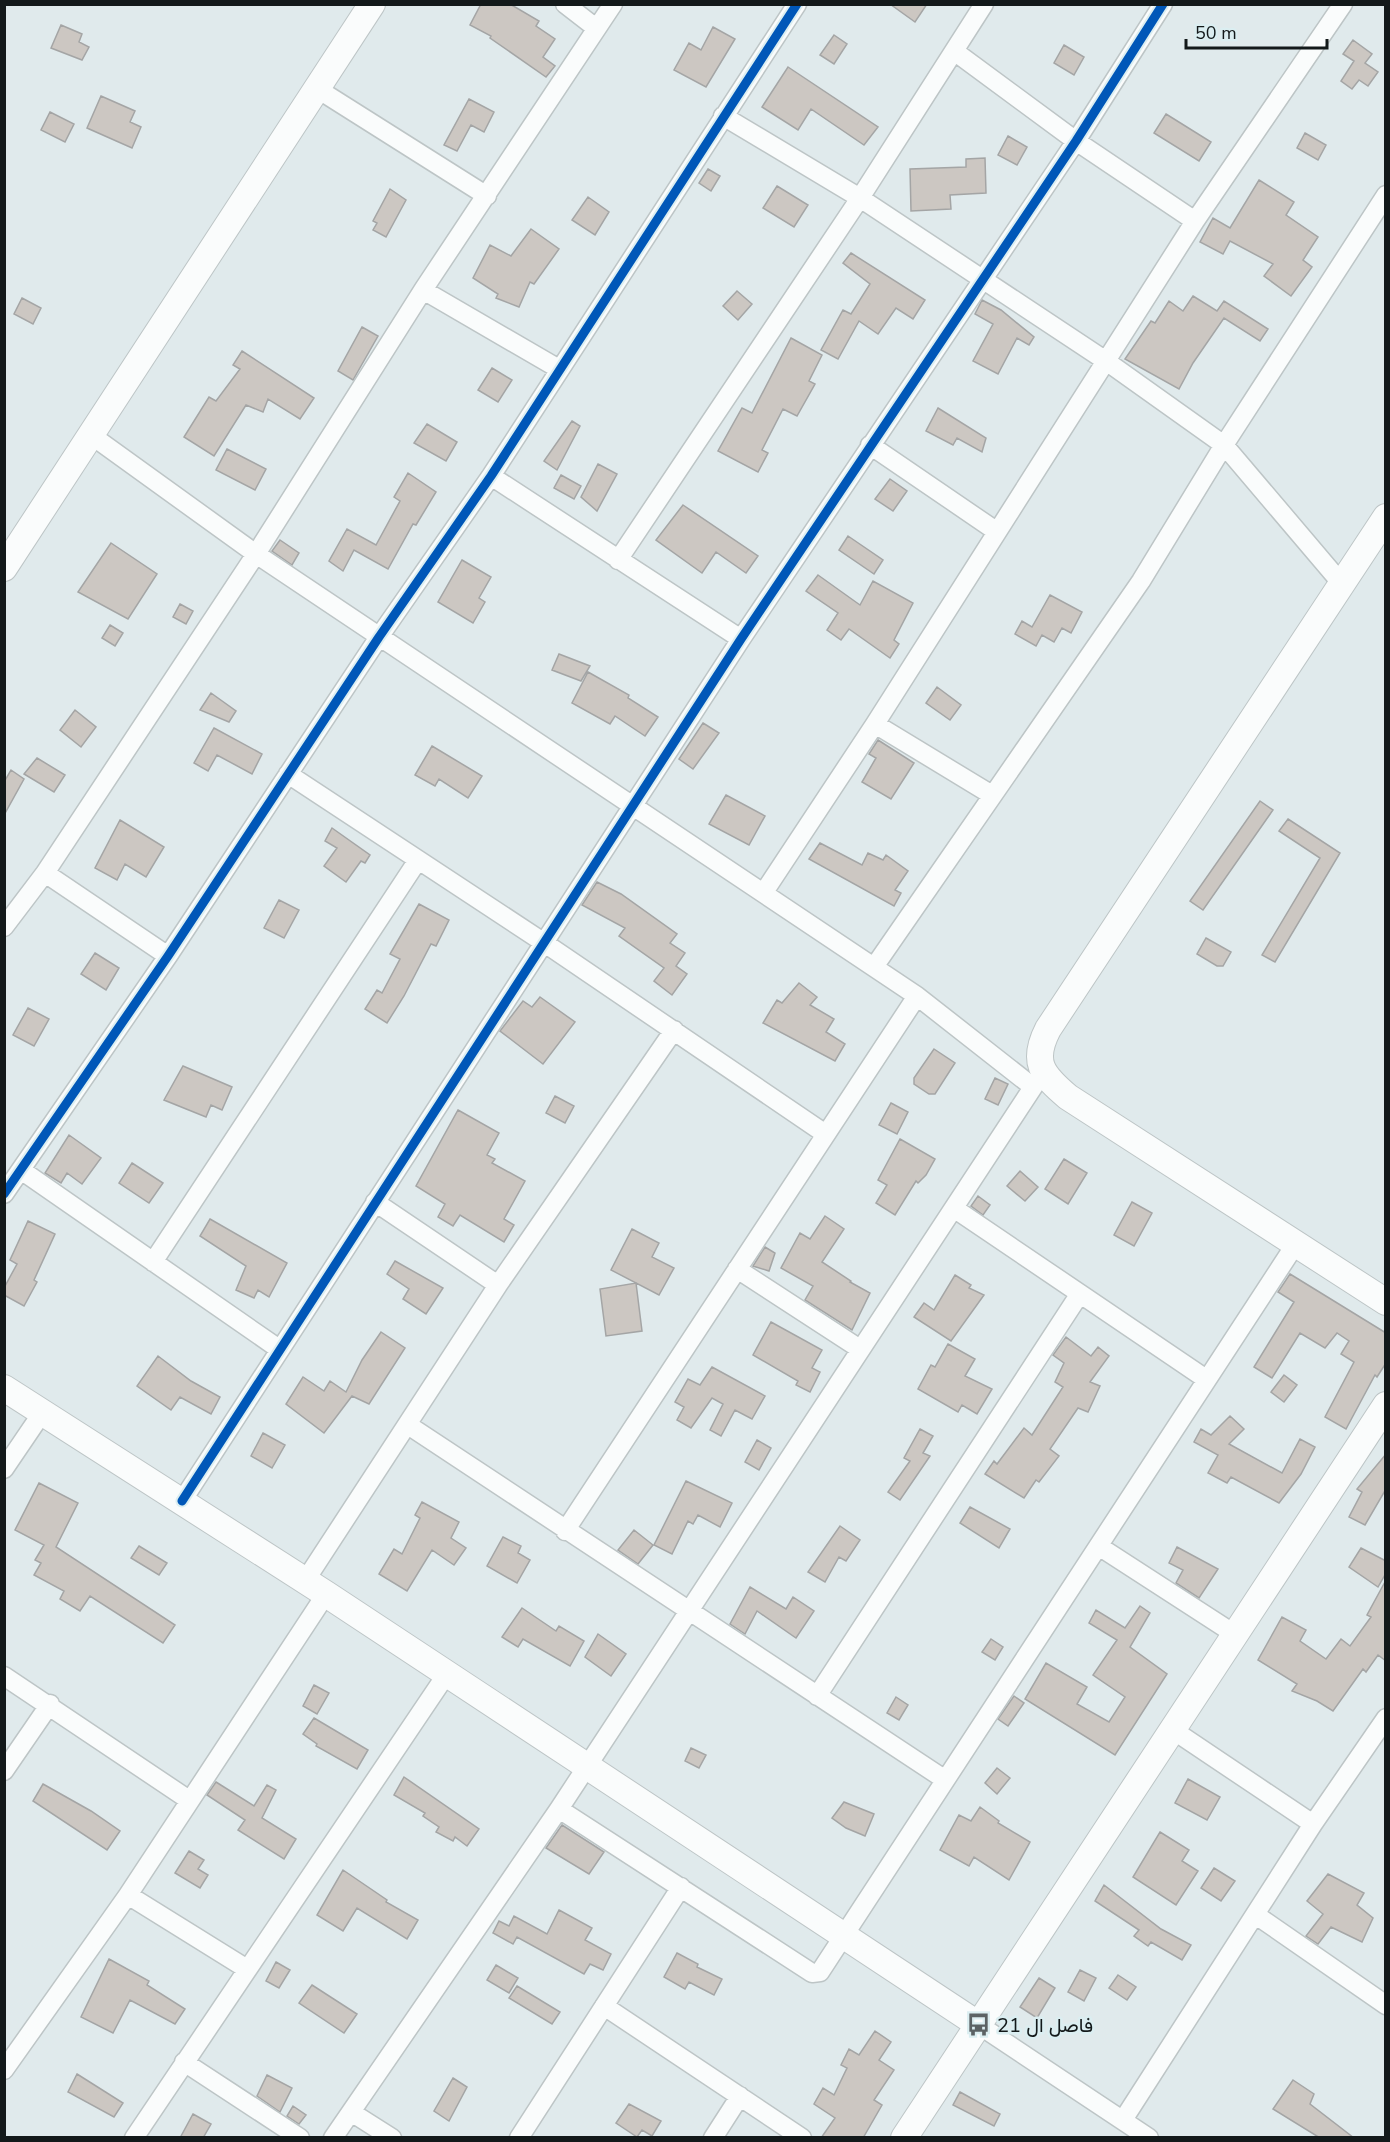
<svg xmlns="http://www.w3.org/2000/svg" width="1390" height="2142" font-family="'Nunito Sans',Vazirmatn,sans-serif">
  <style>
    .building { fill: #ccc7c2; stroke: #a4a5a5; stroke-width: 1.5 }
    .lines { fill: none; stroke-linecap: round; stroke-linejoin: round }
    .street-casing { stroke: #bdc5c6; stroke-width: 21 }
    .secondary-casing { stroke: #bdc5c6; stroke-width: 28 }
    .street { stroke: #fafcfc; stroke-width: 18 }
    .secondary { stroke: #fafcfc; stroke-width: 26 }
    .cycleway-casing { stroke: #dbeef1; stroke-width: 13 }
    .cycleway { stroke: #0057b8; stroke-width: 9 }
    .labels { text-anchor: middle; stroke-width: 5; stroke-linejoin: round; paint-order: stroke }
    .poi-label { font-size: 20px; fill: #13191a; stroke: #dbeef1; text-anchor: start }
  </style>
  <rect width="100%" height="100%" fill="#e0eaec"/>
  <path class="building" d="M481,4H510L539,21L536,26L555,39L543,57L555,66L546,77L490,38L491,36L470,25Z
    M890,4H927L915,22Z
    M61,25L82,34L79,42L89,47L82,60L51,48Z
    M713,27L735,39L706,87L674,70L689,43L701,50Z
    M834,35L847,44L834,64L820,55Z
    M1353,40L1372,54L1365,63L1378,72L1368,86L1359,80L1352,89L1341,81L1354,61L1343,54Z
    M1064,45L1084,57L1074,75L1054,63Z
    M788,67L878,127L864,145L811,109L798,130L762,107Z
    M101,96L135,111L130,122L141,127L132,148L87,128Z
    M469,99L494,112L484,132L471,125L457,151L444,145Z
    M50,112L74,124L65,142L41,130Z
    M1166,114L1211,142L1199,161L1154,133Z
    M1305,133L1326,145L1318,160L1297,148Z
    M1008,136L1027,147L1017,165L998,155Z
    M985,158L986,193L950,195L951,209L911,211L910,169L966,167V159Z
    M708,169L720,176L711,191L699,183Z
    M1259,180L1294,202L1286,215L1318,237L1303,260L1312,267L1291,296L1264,276L1273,264L1230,241L1223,254L1200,242L1213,218L1230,228Z
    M777,186L808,205L794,227L763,208Z
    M390,189L406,200L386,237L373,230L377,223L373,221Z
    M588,197L609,212L595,235L572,220Z
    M531,229L559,249L534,284L530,282L519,307L496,298L498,294L473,278L490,245L511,256Z
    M851,253L925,300L913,319L896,308L878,334L859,321L838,359L821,350L843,310L851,314L870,284L843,263Z
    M737,291L752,304L738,320L723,306Z
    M1193,296L1217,311L1224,301L1268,329L1260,341L1224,318L1193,363L1179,389L1125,359L1151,321L1155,323L1169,301L1183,311Z
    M22,298L41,308L33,324L14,314Z
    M982,300L1001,310L1034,337L1029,345L1017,338L998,374L973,361L993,324L975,314Z
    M362,327L378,336L353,380L338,371Z
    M791,338L822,355L809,381L815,384L797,416L783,409L762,450L768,453L758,472L718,451L742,408L752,413Z
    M242,351L314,398L300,419L268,399L263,412L246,405L214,456L184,437L209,397L216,401L240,369L233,365Z
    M492,368L512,380L498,402L478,390Z
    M938,408L986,438L982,452L957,438L953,445L926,431Z
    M572,421L580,426L557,470L544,461Z
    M427,424L457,442L446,461L414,443Z
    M227,449L266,469L255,490L216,470Z
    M598,464L617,474L597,511L581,497Z
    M408,473L436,492L416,525L413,524L388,569L354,550L343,571L329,561L347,529L376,545L400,501L394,497Z
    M561,475L581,486L574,499L554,488Z
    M890,479L907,491L893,511L875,499Z
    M683,505L758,556L746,573L716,552L702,573L656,540Z
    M848,536L883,560L874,574L839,550Z
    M280,540L299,553L292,565L272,551Z
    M111,543L157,574L128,619L78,592Z
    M462,560L491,577L479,598L485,602L473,623L438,602Z
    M818,575L860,605L873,581L913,603L894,640L899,644L890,658L849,629L841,640L827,630L838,613L806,591Z
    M1050,595L1082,612L1071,633L1062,628L1054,642L1042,635L1036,646L1015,634L1022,621L1032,627Z
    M180,604L193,611L186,624L173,617Z
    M110,625L123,633L115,646L102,638Z
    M559,654L590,666L581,681L552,670Z
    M588,672L629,695L628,698L658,717L645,736L615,716L610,724L572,703Z
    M937,687L961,705L950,720L926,703Z
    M211,693L236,711L229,722L200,710Z
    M75,710L96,727L81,747L60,730Z
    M703,723L719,733L693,769L679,759Z
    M214,728L262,754L252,774L217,755L208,771L194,763Z
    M878,740L914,763L891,799L862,782L876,758L869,754Z
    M432,746L482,776L468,798L439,779L435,786L415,775Z
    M37,758L65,775L54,792L24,774Z
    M11,770L24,779L4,815V782Z
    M726,795L765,816L749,845L709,824Z
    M1260,801L1273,810L1203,910L1190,901Z
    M1288,819L1340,853L1275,962L1262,955L1320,858L1279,831Z
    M120,820L164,847L146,877L125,864L117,880L95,868Z
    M332,828L370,855L365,863L361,861L346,882L324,866L337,848L325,841Z
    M820,843L862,865L868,853L883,860L886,855L908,871L895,890L901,893L894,906L809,859Z
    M597,882L621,894L677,934L670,943L685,953L676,966L687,974L672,995L654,981L664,968L619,936L625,928L582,905Z
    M279,900L299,910L284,938L264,928Z
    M419,904L449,920L436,946L431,944L404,996L387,1023L365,1009L377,990L382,993L400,959L390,954Z
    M1206,938L1231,952L1223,966H1217L1197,954Z
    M95,953L119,968L106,990L81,974Z
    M799,983L817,997L810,1005L834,1019L826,1032L845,1044L835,1061L763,1023L777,1000L782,1003Z
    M540,997L575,1022L543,1064L500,1031L523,1001L532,1007Z
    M28,1008L49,1019L34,1046L13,1035Z
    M934,1049L955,1063L935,1094H929L914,1084V1078Z
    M183,1066L232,1087L222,1110L211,1105L206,1117L164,1100Z
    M995,1078L1008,1084L998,1105L985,1099Z
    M555,1096L574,1106L565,1123L546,1113Z
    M891,1103L908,1112L897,1134L879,1125Z
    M458,1110L499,1133L487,1155L495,1159L492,1163L525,1181L504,1219L514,1225L504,1242L460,1215L453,1226L438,1217L445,1204L416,1186Z
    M69,1135L101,1158L82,1184L67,1173L61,1183L45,1173Z
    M900,1139L935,1159L926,1175L918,1183L916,1181L895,1215L876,1203L887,1185L878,1180Z
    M1064,1159L1087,1173L1068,1204L1045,1189Z
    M132,1163L163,1183L149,1203L119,1183Z
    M1020,1171L1038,1187L1025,1201L1007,1186Z
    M978,1196L990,1205L983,1215L971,1206Z
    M1132,1202L1152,1213L1134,1246L1114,1235Z
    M825,1216L844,1229L822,1262L851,1281L850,1282L870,1293L852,1330L805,1300L813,1286L781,1268L800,1233L810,1239Z
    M210,1219L287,1263L269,1297L258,1290L254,1298L236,1290L246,1266L200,1236Z
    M28,1221L55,1234L34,1280L37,1282L24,1306L4,1295V1288L17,1264L10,1260Z
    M632,1229L659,1243L652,1257L674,1268L659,1295L611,1270Z
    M765,1247L775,1253L769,1271L753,1266Z
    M395,1261L443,1288L426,1314L403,1299L409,1289L387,1274Z
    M1290,1274L1386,1333V1363L1377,1377L1375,1375L1346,1429L1325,1417L1354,1362L1341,1354L1349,1341L1337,1333L1325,1348L1300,1333L1272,1378L1254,1367L1294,1302L1278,1292Z
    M955,1275L971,1285L969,1288L984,1295L951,1341L914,1317L924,1303L934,1310Z
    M636,1283L642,1331L606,1336L600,1289Z
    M771,1322L822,1350L812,1368L820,1372L810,1392L796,1385L798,1381L753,1355Z
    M381,1332L405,1348L369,1404L352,1396L324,1433L286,1404L303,1377L324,1391L330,1381L346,1392L362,1360Z
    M1066,1337L1091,1356L1098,1347L1109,1356L1090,1382L1100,1386L1088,1412L1078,1408L1050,1449L1059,1456L1039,1482L1036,1480L1024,1498L985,1474L994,1461L997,1464L1024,1428L1032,1435L1063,1387L1055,1382L1064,1363L1053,1355Z
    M948,1344L975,1359L965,1376L992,1389L977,1414L962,1405L958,1412L918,1389L931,1365L935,1367Z
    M158,1356L191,1381L220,1397L211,1414L180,1397L171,1410L137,1386Z
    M712,1367L765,1396L752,1419L735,1410L721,1436L710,1430L723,1404L712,1398L691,1428L677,1420L684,1407L675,1402L688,1379L700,1385Z
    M1284,1375L1297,1385L1284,1402L1271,1392Z
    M1230,1416L1244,1429L1229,1444L1282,1473L1300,1439L1315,1447L1301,1474L1279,1503L1231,1477L1227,1483L1208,1473L1218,1455L1194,1442L1201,1429L1211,1435Z
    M920,1429L933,1436L923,1453L930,1456L900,1500L888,1492L910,1461L904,1458Z
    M263,1433L285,1445L272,1468L251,1456Z
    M757,1440L771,1448L759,1470L745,1462Z
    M1386,1454V1489L1365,1525L1349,1517L1362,1492L1357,1489Z
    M686,1481L732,1503L720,1527L698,1515L693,1524L688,1521L672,1554L654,1545Z
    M39,1483L78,1503L56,1547L175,1625L163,1643L90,1596L80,1611L60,1599L64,1591L34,1575L41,1563L35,1560L44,1545L15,1530Z
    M422,1502L459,1522L451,1538L466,1548L454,1565L432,1550L407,1591L379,1574L394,1549L402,1554L420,1518L415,1515Z
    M970,1507L1010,1529L999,1548L960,1523Z
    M840,1526L860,1540L846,1561L839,1557L825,1582L808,1572Z
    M634,1530L653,1545L638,1564L618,1550Z
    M503,1537L521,1546L518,1553L530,1560L517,1583L487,1566Z
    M139,1546L167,1563L159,1575L131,1558Z
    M1177,1547L1218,1569L1199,1598L1176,1583L1183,1570L1169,1563Z
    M1361,1548L1386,1561V1573L1378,1587L1349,1567Z
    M1386,1580V1661L1378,1655L1366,1672L1363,1669L1333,1711L1317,1701L1292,1691L1297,1684L1258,1660L1282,1617L1306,1630L1300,1641L1326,1659L1341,1639L1350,1646L1371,1617L1367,1615Z
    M750,1587L786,1609L793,1597L814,1611L796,1638L757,1611L745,1634L730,1624Z
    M1140,1606L1150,1613L1130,1647L1167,1674L1115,1755L1025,1699L1046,1663L1087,1687L1077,1704L1109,1722L1125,1697L1093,1675L1117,1640L1089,1623L1096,1610L1125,1628Z
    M522,1608L556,1631L559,1626L584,1641L570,1666L523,1639L518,1647L502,1637Z
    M598,1634L626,1654L611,1676L585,1657Z
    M991,1639L1003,1647L995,1660L982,1652Z
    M314,1685L329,1693L317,1714L303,1706Z
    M1014,1696L1024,1703L1008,1726L998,1719Z
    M896,1697L908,1705L899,1720L887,1713Z
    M314,1718L368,1750L357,1769L316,1746L317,1744L303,1734Z
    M691,1748L706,1755L699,1768L685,1761Z
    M997,1768L1010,1778L997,1794L985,1783Z
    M404,1777L479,1829L467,1846L455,1837L453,1841L436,1832L439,1827L423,1816L425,1813L394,1795Z
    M1188,1779L1220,1797L1207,1820L1175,1803Z
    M216,1782L254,1806L267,1785L276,1790L262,1818L296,1839L284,1859L238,1830L245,1820L207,1795Z
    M43,1784L91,1811L120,1831L107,1850L33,1801Z
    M844,1802L874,1814L865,1836L846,1828L832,1818Z
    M980,1807L999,1821L998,1823L1030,1842L1009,1880L974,1857L969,1866L940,1850L959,1815L971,1821Z
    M562,1825L604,1852L589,1874L546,1848Z
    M1160,1832L1189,1850L1182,1861L1198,1871L1176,1905L1133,1877Z
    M189,1851L204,1860L198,1869L208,1875L200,1888L175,1873Z
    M1214,1868L1235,1881L1221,1901L1201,1888Z
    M343,1870L387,1900L386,1902L418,1920L407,1939L357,1908L343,1931L317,1915Z
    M1328,1874L1364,1893L1357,1905L1373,1918L1362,1942L1331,1927L1318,1944L1306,1936L1323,1914L1307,1901Z
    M1104,1885L1161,1929L1191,1945L1182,1960L1151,1942L1148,1946L1134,1936L1139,1930L1095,1901Z
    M559,1910L592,1928L585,1940L611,1954L603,1970L590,1964L584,1974L517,1937L513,1944L493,1933L499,1921L509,1926L514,1916L547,1934Z
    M677,1953L698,1964L697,1967L722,1979L714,1995L689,1982L685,1989L664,1977Z
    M109,1959L149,1981L147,1985L185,2009L175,2024L130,2000L113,2033L81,2017Z
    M276,1962L290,1970L279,1988L266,1981Z
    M496,1965L518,1978L509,1993L487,1980Z
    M1080,1970L1096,1978L1084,2001L1068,1992Z
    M1118,1975L1136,1987L1127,2000L1109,1988Z
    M1039,1978L1055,1988L1037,2018L1020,2007Z
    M312,1985L357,2014L344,2033L299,2003Z
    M517,1986L560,2012L552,2024L509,1998Z
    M875,2031L891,2042L879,2060L894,2070L874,2100L882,2105L863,2138H821L835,2118L814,2104L823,2088L834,2095L847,2068L841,2065L849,2049L859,2055Z
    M77,2074L123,2103L114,2117L68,2092Z
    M267,2075L292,2088L280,2112L257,2096Z
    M453,2078L467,2087L449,2121L434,2111Z
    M1293,2080L1314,2094L1310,2104L1354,2138H1320L1273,2109Z
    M960,2092L1000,2114L994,2126L953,2105Z
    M629,2104L661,2121L652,2136L642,2130L637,2137L616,2123Z
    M293,2106L306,2115L299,2124L287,2116Z
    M193,2114L211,2124L203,2138H180Z"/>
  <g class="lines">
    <defs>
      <path id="street" d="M565,4L596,28
        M954,51L1076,141L1195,221
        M316,88L487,196
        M723,116L860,198L1106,361L1224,445L1342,584
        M423,290L559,369
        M91,435L256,554L917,996L1033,1087
        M870,445L996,531
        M491,476L741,639
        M618,560L860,198L984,4
        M875,724L992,795
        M288,774L543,942L824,1133
        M45,873L168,956
        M764,892L875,724L1195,221L1343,4
        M4,927L45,873L256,554L423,290L613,4
        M874,967L1141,581L1224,445L1386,195
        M21,1170L279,1349
        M4,1194L168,956L379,637L491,476L797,4
        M375,1202L498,1285
        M955,1209L1206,1379
        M153,1262L418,860
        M737,1269L860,1349
        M408,1425L944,1779
        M4,1469L42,1413
        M182,1501L741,639L1076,141L1163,4
        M565,1531L917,996
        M1100,1547L1236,1635
        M305,1581L498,1285L674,1030
        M4,1676L189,1800
        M817,1696L1079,1295
        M1173,1730L1313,1824
        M4,1771L50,1704
        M559,1809L812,1973L820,1972L1295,1245
        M128,1895L247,1969
        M1256,1915L1386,2005
        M604,2006L802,2138
        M979,2025L1149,2138
        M184,2062L300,2138
        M4,2070L128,1895L326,1594
        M351,2112L392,2138
        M1123,2120L1313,1824L1386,1718
        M134,2138L446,1675
        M333,2138L559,1809L1043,1072
        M519,2138L681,1887
        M713,2138L740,2096"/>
      <path id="secondary" d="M1386,517L1048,1029C1031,1062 1042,1075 1068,1097L1386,1302
        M4,568L372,4
        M4,1388L326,1594L979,2025
        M904,2138L1386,1405"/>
    </defs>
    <use href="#street" class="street-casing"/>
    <use href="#secondary" class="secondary-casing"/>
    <use href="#street" class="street"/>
    <use href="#secondary" class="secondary"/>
    <defs>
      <path id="cycleway" d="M4,1194L168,956L379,637L491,476L797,4
        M182,1501L741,639L1076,141L1163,4"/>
    </defs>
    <use href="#cycleway" class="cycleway-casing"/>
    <use href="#cycleway" class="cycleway"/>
  </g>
  <defs>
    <symbol id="bus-bare" viewBox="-9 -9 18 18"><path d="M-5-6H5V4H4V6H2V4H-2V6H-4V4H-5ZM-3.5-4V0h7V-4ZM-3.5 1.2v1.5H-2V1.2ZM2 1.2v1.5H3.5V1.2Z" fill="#5b6264" stroke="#dbeef1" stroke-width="2.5" paint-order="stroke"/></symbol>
  </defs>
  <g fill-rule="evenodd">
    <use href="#bus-bare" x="962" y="2008" width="33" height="33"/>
  </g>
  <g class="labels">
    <g class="poi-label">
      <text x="997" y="2032">فاصل ال 21</text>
    </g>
  </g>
  <rect width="1390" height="2142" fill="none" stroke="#13191a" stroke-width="12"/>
  <path d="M1186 39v9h141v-9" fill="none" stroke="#13191a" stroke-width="3"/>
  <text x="1195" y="39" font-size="18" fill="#13191a" stroke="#dbeef1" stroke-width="4.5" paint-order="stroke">50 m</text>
</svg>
